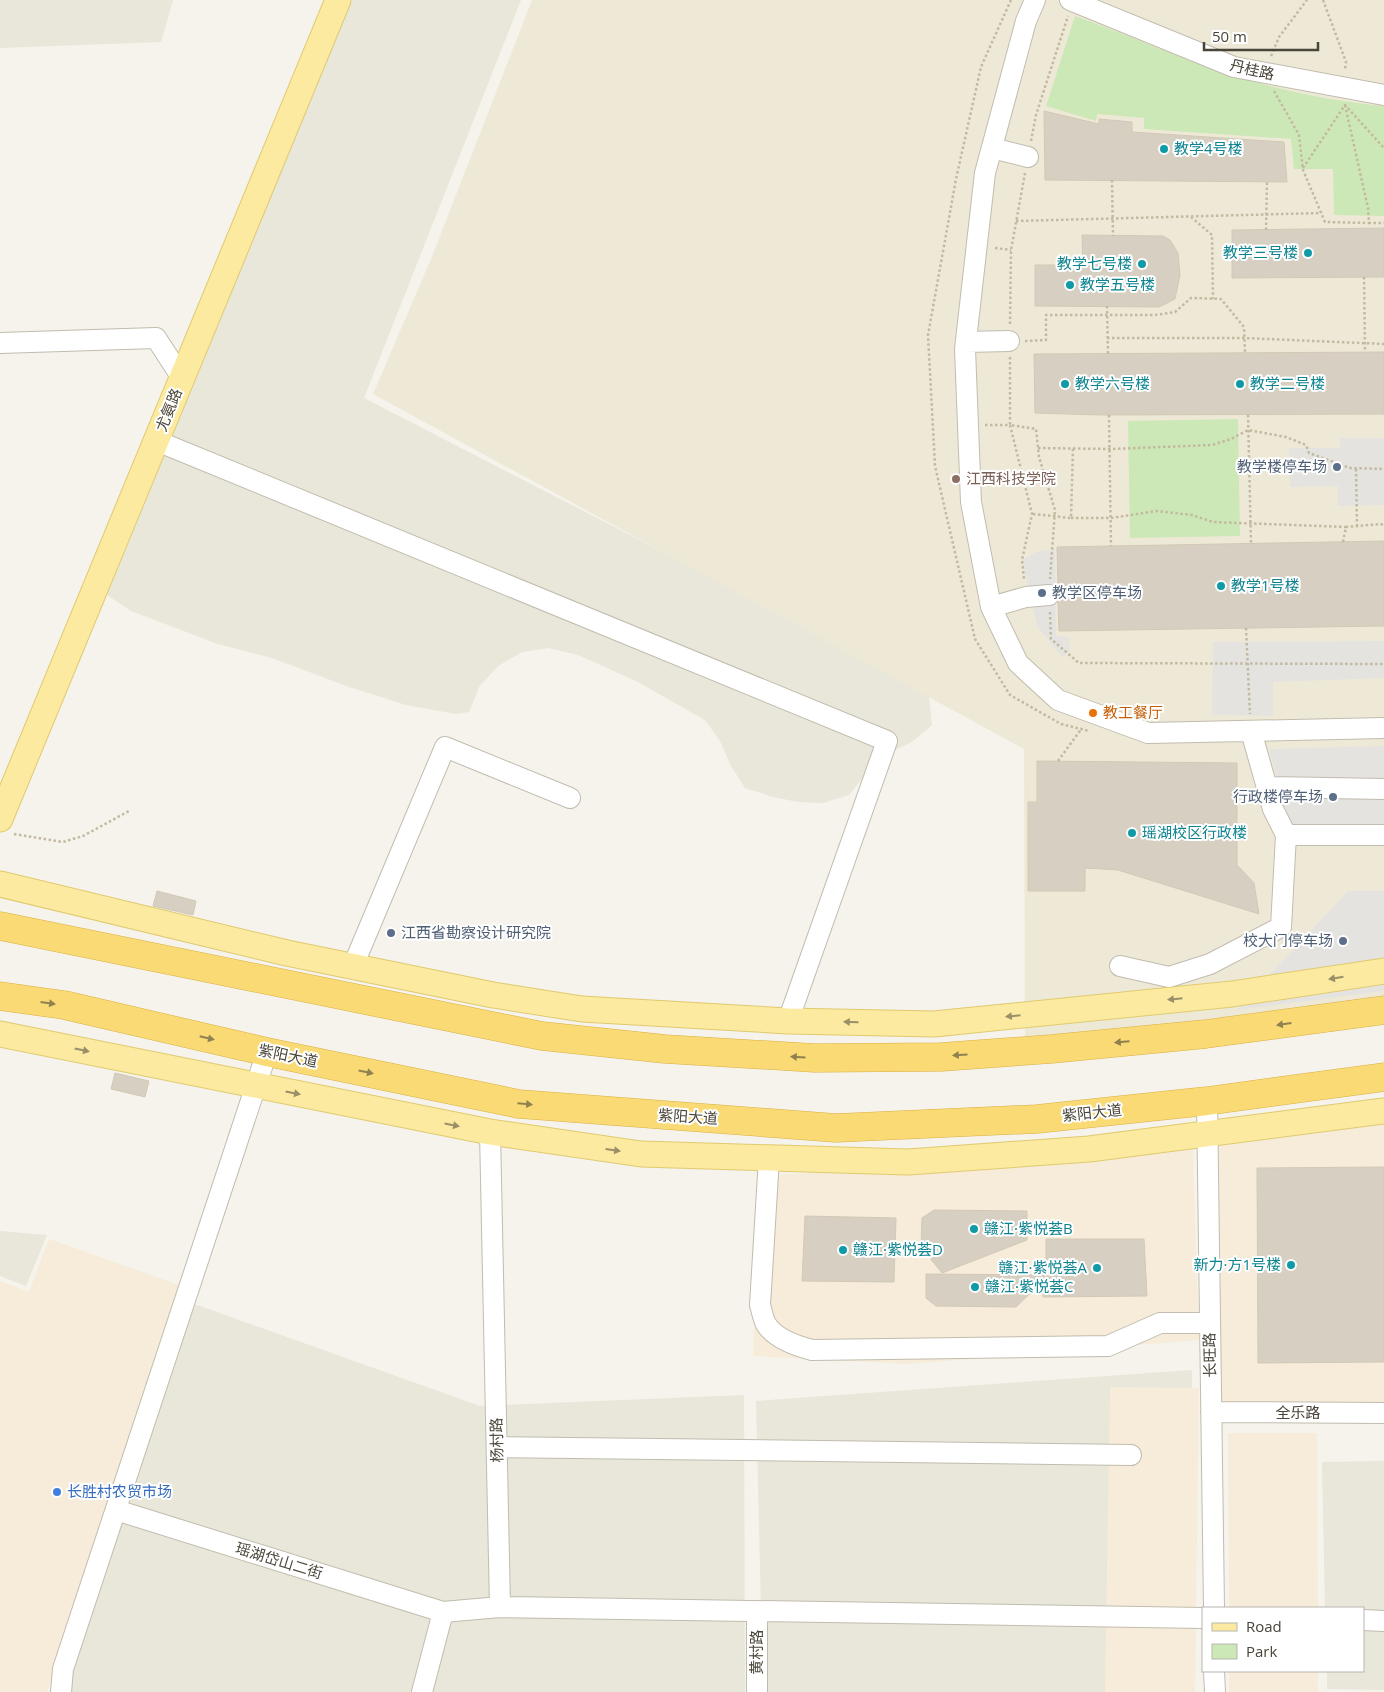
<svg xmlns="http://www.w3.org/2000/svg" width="1384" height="1692" font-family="'Open Sans','Noto Sans SC',sans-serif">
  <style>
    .residential { fill: #e9e6da }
    .commercial { fill: #f6ecd9 }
    .education { fill: #eee9d7 }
    .green { fill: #cde8b7 }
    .parking { fill: #e4e3e0 }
    .building { fill: #d7d0c2; stroke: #d1c9b5 }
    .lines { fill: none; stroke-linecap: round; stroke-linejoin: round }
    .minor-casing { stroke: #c1bcae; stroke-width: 22 }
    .major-casing { stroke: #e0ca6f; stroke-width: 27 }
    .highway-casing { stroke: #d9b043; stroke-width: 29 }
    .path { stroke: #c2b9a0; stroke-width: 2.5; stroke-dasharray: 2.5 2.5; stroke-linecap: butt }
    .minor { stroke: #fff; stroke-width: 20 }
    .major { stroke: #fbeaa0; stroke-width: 25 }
    .highway { stroke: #f9da74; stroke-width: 28 }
    .path-bridge { stroke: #c2b9a0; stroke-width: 2.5; stroke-dasharray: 2.5 2.5; stroke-linecap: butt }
    .oneway { fill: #9a8f67 }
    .oneway2 { fill: #908151 }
    .culture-dot { fill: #0f9aa8; stroke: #fff; stroke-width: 2 }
    .service-dot { fill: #5c6f8a; stroke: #fff; stroke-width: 2 }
    .education-dot { fill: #8d6e63; stroke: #fff; stroke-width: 2 }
    .food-dot { fill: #e8710a; stroke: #fff; stroke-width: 2 }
    .shop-dot { fill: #3f7fe0; stroke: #fff; stroke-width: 2 }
    .labels { text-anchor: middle; stroke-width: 4; stroke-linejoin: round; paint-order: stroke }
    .street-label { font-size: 15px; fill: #4a4539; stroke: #fff }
    .culture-label { font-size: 15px; fill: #0d838f; stroke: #fff; text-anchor: start }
    .service-label { font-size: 15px; fill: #4e5e75; stroke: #fff; text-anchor: end }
    .education-label { font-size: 15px; fill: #785e54; stroke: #fff; text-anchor: start }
    .food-label { font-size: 15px; fill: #c56008; stroke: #fff; text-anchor: start }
    .shop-label { font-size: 15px; fill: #366cbe; stroke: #fff; text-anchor: start }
  </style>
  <rect width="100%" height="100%" fill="#f5f3ec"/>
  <path class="residential" d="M0,0H173L161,42L0,48Z
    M352,0H521L364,398L906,677L929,696L932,725L912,742L886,754L866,774L849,795L823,803L798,802L773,797L745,788L731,766L720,741L705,720L636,681L578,655L549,648L522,652L498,666L479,687L469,712L456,714L406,705L349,687L272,658L218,644L131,611L107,595Z
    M0,1231L47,1235L26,1286L0,1276Z
    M186,1301L480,1406L744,1395L745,1692H59Z
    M1192,1370L1187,1692H763L756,1401Z
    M1384,1461V1690L1327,1689V1671H1363V1608H1325L1322,1462Z"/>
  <path class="commercial" d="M1384,1122V1404L1220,1407L1215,1145Z
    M1193,1149L1199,1340L908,1364L753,1356L759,1176Z
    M49,1239L182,1286L47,1692H0V1281L29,1292Z
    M1110,1387L1199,1388L1195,1692H1105Z
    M1228,1433H1317L1318,1608H1229Z
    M1229,1671H1318V1692H1229Z"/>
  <path class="education" d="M532,0H1384V1007L1025,1044L1024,749L373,394L431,259Z"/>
  <path class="green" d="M1075,16C1121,32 1165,52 1210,68C1265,87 1326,101 1384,106V216L1334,215L1333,169H1294L1291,139L1144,129V118L1097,114L1096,121L1046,106Z
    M1238,419L1240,536L1130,538L1128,421Z"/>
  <path class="parking" d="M1340,438H1384V505L1338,506V486L1290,487L1289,448H1340Z
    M1055,550L1056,636L1069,637L1070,650L1062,657L1037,626L1022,560L1038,551Z
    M1384,641V678L1273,682V716L1212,715L1213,642Z
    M1384,746V845H1295L1269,749Z
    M1348,891H1384V991L1237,1010Z"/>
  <path class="building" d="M1044,111L1099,124V119L1132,122V132L1284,142L1287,182L1045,180Z
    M1384,228V277L1232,278V230Z
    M1082,235L1163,236L1170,240L1178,253L1180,275L1175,299L1159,307L1035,306V265H1083Z
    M1384,352V414L1100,415L1035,413L1034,354Z
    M1384,541V626L1059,631L1058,602L1061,594L1058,588L1057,547Z
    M1037,761L1237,763V865L1254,883L1259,914L1118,870L1085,868V891H1028V802H1037Z
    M157,891L196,901L193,915L153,906Z
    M115,1073L149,1081L145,1097L111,1089Z
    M1384,1167V1362L1258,1363L1257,1168Z
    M934,1210L1027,1211V1240L942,1273L921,1247L922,1218Z
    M805,1216L896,1218L894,1282L802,1281Z
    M1046,1239H1144L1147,1296L1043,1297V1281L1016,1307L936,1306L926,1298V1274L1043,1275V1272H1046Z"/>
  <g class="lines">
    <defs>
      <path id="minor" d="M1035,0L1026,21L985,173L965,349L971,502L991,607L1018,663L1058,700L1148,733L1384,728
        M1070,0L1234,67L1384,95
        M992,148L1028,157
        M966,342L1009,341
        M0,343L156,338L182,378
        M157,441L887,741L788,1021
        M991,607L1026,597L1049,595
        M1267,787L1384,789
        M1286,835H1384
        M353,966L445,747L570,798
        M1120,966L1169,977L1210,964L1281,927L1286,835L1273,809L1251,731
        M1207,1101L1214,1608
        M769,1158L760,1305C762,1311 763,1319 766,1324C775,1339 796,1346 812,1350L1108,1346L1160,1323H1210
        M1211,1412L1384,1413
        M497,1447L1131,1455
        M116,1510L443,1612
        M500,1607L1203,1618
        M757,1611V1692
        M1363,1620L1384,1621
        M1214,1671L1215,1692
        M61,1692L63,1669L267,1052
        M422,1692L443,1612L500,1607L490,1132"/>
      <path id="major" d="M0,819L338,0
        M0,884L287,953L493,995L582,1009L788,1021L934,1024L1232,994L1384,971
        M0,1034L490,1132L641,1154L908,1162L1089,1149L1384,1111"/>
      <path id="highway" d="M0,926L542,1036L665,1049L815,1058L941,1057L1051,1049L1206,1034L1384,1010
        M0,996L64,1005L267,1052L519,1104L836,1128L1037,1119L1207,1101L1384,1077"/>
    </defs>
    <use href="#minor" class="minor-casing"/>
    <use href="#major" class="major-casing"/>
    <use href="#highway" class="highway-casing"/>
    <path class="path" d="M1011,0L981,67L956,179L928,335L935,466L975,639L1010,695L1061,724L1089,731
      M1323,0L1346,62L1345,69
      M1271,56L1279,37L1307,0
      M1274,91L1299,135L1303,170L1325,222L1369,223
      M1345,105L1368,208L1369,223H1384
      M1031,141L1036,115L1068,16
      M1303,168L1345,105L1384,148
      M1191,217L1212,235L1213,299
      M1016,221L1321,213
      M995,248L1011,250
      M1364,277L1365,352
      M1107,306L1108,354
      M1010,324L1011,250L1025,173
      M1107,338H1244L1384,344
      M1025,341L1046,340V315H1155L1175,312L1191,298L1221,299L1244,327L1245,353
      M1010,357V425L1036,429L1039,457L1055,510L1050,579
      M1109,415L1111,546
      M1248,415L1251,543
      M985,425H1010L1032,514L1022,560L1024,579
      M1038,448L1110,449L1212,445L1231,439L1248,430L1286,437L1306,445L1309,453L1350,468L1384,469
      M1356,469L1357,526
      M1033,514L1071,518L1073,448
      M1071,518H1111L1157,511L1192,515L1213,522L1346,527
      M1343,542L1346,527L1381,524L1384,526
      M1050,612L1051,639L1079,663L1384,664
      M1246,628L1250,714
      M1058,761L1082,728
      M14,834L63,842L83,836L129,811"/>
    <use href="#minor" class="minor"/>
    <use href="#major" class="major"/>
    <use href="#highway" class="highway"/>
    <path class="path-bridge" d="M1112,180L1113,236
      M1266,230L1267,181"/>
  </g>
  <defs><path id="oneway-solid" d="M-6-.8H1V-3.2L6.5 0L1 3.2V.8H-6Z" transform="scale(1.25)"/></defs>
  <g class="oneway">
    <use href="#oneway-solid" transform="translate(1336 978) rotate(171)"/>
    <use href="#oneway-solid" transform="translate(1175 999) rotate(174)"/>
    <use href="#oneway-solid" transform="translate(1013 1016) rotate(174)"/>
    <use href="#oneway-solid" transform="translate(851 1022) rotate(-179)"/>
    <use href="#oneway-solid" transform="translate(82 1050) rotate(12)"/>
    <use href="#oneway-solid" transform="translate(293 1093) rotate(11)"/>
    <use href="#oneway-solid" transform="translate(452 1125) rotate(11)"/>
    <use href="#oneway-solid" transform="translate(613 1150) rotate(8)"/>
  </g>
  <g class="oneway2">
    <use href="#oneway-solid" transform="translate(48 1003) rotate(8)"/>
    <use href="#oneway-solid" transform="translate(1284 1024) rotate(172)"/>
    <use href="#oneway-solid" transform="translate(207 1038) rotate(13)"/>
    <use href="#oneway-solid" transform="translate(1122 1042) rotate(175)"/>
    <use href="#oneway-solid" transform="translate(960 1055) rotate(176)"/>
    <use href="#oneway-solid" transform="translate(798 1057) rotate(-177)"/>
    <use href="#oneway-solid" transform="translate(366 1072) rotate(12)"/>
    <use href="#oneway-solid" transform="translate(525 1104) rotate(5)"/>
  </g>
  <g class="culture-dot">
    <circle cx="1164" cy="149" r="5"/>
    <circle cx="1308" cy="253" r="5"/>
    <circle cx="1142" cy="264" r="5"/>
    <circle cx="1070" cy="285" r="5"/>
    <circle cx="1065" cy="384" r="5"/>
    <circle cx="1240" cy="384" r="5"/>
    <circle cx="1221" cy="586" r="5"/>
    <circle cx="1132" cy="833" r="5"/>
    <circle cx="974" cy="1229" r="5"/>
    <circle cx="843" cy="1250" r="5"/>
    <circle cx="1291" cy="1265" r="5"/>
    <circle cx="1097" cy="1268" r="5"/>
    <circle cx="975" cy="1287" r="5"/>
  </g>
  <g class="service-dot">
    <circle cx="1337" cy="467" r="5"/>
    <circle cx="1042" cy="593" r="5"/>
    <circle cx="1333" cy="797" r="5"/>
    <circle cx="391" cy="933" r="5"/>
    <circle cx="1343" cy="941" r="5"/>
  </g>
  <circle class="education-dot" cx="956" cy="479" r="5"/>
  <circle class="food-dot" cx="1093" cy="713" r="5"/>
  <circle class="shop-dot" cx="57" cy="1492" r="5"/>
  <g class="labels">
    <g class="street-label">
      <text transform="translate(1252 70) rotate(13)" y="5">丹桂路</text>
      <text transform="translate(169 410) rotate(-68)" y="5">尤氨路</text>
      <text transform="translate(288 1056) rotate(12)" y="5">紫阳大道</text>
      <text transform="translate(1092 1113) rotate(-6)" y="5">紫阳大道</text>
      <text transform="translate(688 1117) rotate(4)" y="5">紫阳大道</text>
      <text transform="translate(1210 1355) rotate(-91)" y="5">长旺路</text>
      <text x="1298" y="1418">全乐路</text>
      <text transform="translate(497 1440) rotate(-91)" y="5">杨村路</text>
      <text transform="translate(279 1561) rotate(17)" y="5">瑶湖岱山二街</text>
      <text transform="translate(757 1652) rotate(-90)" y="5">黄村路</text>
    </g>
    <g class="culture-label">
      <text x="1174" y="154">教学4号楼</text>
      <text x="1298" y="258" text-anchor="end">教学三号楼</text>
      <text x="1132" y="269" text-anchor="end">教学七号楼</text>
      <text x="1080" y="290">教学五号楼</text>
      <text x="1075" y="389">教学六号楼</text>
      <text x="1250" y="389">教学二号楼</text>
      <text x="1231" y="591">教学1号楼</text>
      <text x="1142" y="838">瑶湖校区行政楼</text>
      <text x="984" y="1234">赣江·紫悦荟B</text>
      <text x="853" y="1255">赣江·紫悦荟D</text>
      <text x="1281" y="1270" text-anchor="end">新力·方1号楼</text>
      <text x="1087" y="1273" text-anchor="end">赣江·紫悦荟A</text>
      <text x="985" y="1292">赣江·紫悦荟C</text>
    </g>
    <g class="service-label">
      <text x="1327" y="472">教学楼停车场</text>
      <text x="1052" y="598" text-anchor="start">教学区停车场</text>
      <text x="1323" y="802">行政楼停车场</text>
      <text x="401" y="938" text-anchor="start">江西省勘察设计研究院</text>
      <text x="1333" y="946">校大门停车场</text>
    </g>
    <g class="education-label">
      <text x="966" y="484">江西科技学院</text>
    </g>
    <g class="food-label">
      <text x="1103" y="718">教工餐厅</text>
    </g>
    <g class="shop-label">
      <text x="67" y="1497">长胜村农贸市场</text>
    </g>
  </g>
  <rect x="1202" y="1607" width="162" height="65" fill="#ffffff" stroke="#b7b5b0"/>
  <rect x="1212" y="1623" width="25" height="8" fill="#fbeaa0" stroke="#b7b5b0"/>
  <text x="1246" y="1632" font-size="15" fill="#4a4539">Road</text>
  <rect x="1212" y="1644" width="25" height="15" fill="#cde8b7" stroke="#b7b5b0"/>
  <text x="1246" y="1657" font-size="15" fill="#4a4539">Park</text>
  <path d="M1204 42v8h114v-8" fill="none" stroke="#4a4539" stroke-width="2.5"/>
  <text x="1212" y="42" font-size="15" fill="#4a4539" stroke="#ffffff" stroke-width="4" paint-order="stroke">50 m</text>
</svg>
